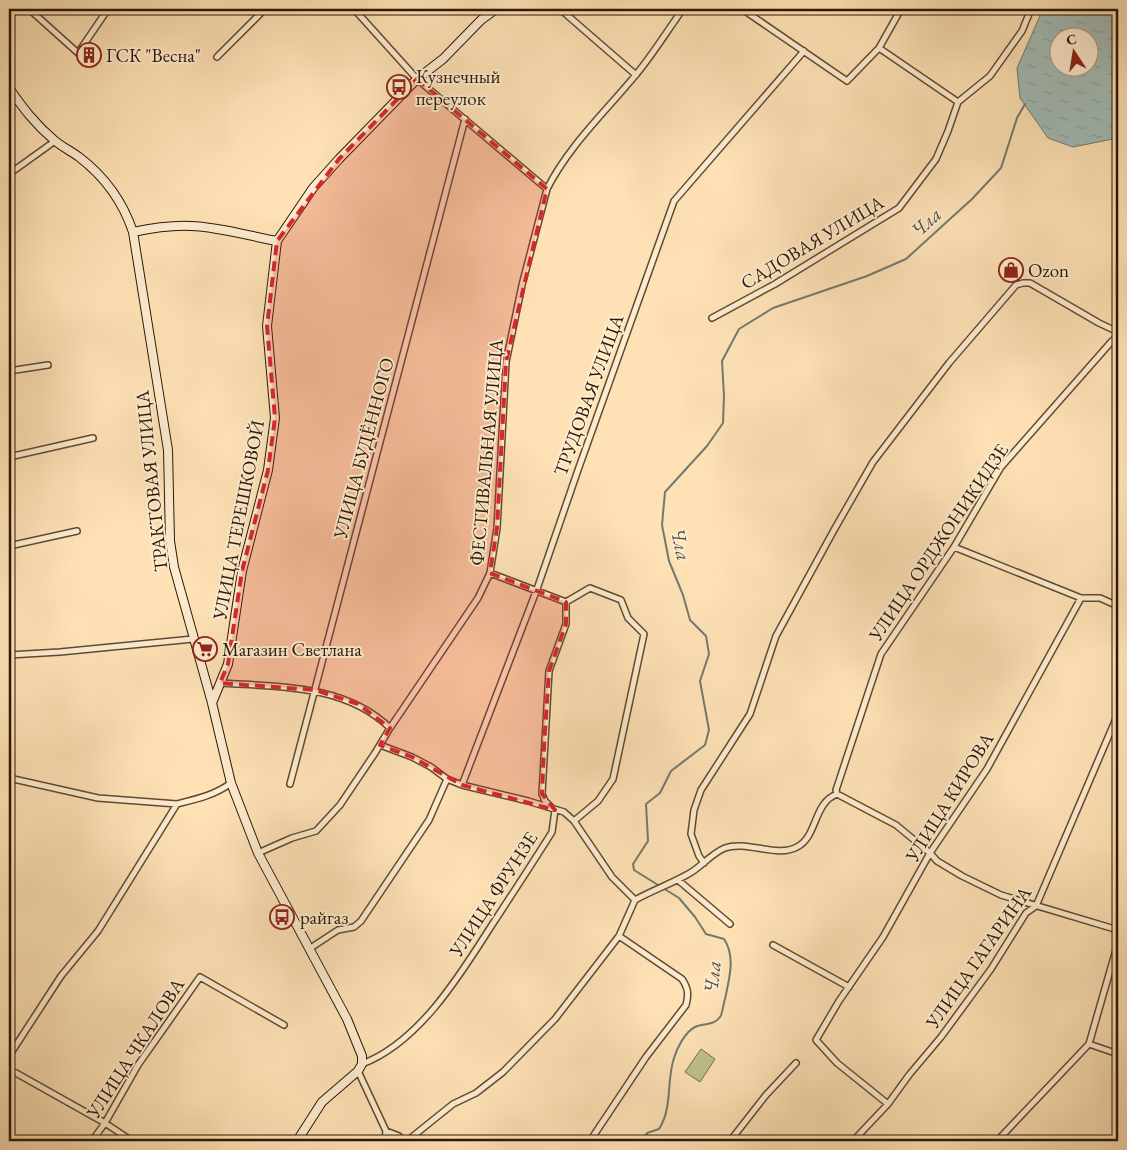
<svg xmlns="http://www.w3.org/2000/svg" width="1127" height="1150" font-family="'EB Garamond',serif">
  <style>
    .green { fill: #bfc38e; stroke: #756d48 }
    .water { fill: url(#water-ripples); stroke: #727a6f; fill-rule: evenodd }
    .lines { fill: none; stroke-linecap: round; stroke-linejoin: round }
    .stream { stroke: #727a6f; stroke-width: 2 }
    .street-casing { stroke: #604a30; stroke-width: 8 }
    .secondary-casing { stroke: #2b1703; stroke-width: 10 }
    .street { stroke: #feecd0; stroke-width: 5 }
    .secondary { stroke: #feecd0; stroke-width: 8 }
    .marked { fill: #d62828; fill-opacity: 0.2; stroke: #d62828; stroke-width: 4; stroke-dasharray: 10 6; stroke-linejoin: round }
    .labels { text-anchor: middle; stroke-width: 4; stroke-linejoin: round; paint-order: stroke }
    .poi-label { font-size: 19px; fill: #2b1703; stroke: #feecd0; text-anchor: start }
    .street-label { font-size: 19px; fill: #2b1703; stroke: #feecd0 }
    .water-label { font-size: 20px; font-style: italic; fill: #555142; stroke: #feecd0 }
  </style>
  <defs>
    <pattern id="water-ripples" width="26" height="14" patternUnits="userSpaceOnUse" patternTransform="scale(1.25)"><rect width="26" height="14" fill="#a2bcb7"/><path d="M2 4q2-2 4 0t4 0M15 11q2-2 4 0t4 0" fill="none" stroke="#8ca19c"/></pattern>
  </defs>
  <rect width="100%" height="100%" fill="#fee2b6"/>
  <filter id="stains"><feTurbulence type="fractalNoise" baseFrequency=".004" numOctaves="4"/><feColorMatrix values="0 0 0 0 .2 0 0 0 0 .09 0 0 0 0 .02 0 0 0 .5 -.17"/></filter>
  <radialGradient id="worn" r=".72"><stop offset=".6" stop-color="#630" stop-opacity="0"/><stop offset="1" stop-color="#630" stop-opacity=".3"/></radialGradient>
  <path class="green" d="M701,1049L715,1059L700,1082L685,1072Z"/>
  <path class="water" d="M1043,9H1118V138L1073,147L1048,138L1020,98L1017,68ZM1060,38H1090V68H1060Z"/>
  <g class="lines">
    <path class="stream" d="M643,1141L647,1133L659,1129C673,1107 666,1082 674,1058C677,1048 685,1032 695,1027C703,1023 714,1026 720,1017C723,1013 723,1004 725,999C729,979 736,957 724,939L706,934L695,917L679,898L634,870L633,864L648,841L646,804L660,793L671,771L705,745L709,730L700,681L709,654L706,636L690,620L683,595L669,561L662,525L665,492L707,446L723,423L724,396L722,361L739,329L773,308L867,276L906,259L972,199L1001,168L1017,118L1025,104"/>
    <defs>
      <path id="street" d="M29,9L78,53L108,9
        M354,9L417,79L547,189
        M560,9L636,75
        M742,9L847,81L879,48L901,9
        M879,48L958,102
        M217,57L265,9
        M9,174L55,141
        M712,318L775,284L899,208L936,159L948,131L958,102L990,76L1022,31L1031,9
        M9,371L48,365
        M9,457L93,438
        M9,546L77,531
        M954,547L1081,598
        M490,573L566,602L590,588L621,600L628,618L644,634L613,779L598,801L574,821
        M9,655L60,652L193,639
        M220,683C278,687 345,684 390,728
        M380,745L412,757L431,767L447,779L462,785L528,801L564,812L574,821L612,877L635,900
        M9,778L98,798L177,804
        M290,784L465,119
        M462,785L537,589L578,470L674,201L804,51
        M837,794L836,790L881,654L954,547L1001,467L1112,341L1118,336
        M552,808L545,801L542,794L549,671L566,624V602
        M258,853L292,838L316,831L340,805L375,753L390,728L478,598L490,573L497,528L506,362L522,285L547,189C568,147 604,113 634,77C652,56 667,31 683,9
        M704,863L699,856L691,834L694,810L701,790L750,714L776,636L834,530L873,462L949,363L1016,285L1023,283H1030L1099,323L1118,332
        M678,880L730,924
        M635,900C653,890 673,883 690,873C702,866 712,853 725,848C746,840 777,858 797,847C818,836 813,803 837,794L896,825L930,853L937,861L962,876L1001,895L1118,930
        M773,945L849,987
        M309,949L338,930L354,927L361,921L429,820L447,779
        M1089,1044L1118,1054
        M9,1056L61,976L98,931L177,804C197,799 215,795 231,783
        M362,1064C418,1043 459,977 490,928C511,896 532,864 552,832L555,810
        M9,1071L16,1073L105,1123L132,1141
        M358,1071L386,1131L385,1141
        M888,1104L837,1063L816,1040L839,1001L883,937L930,853L987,769L1081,598H1100L1118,606
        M386,1131L399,1136L404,1141
        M92,1141L105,1123L138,1065L200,977L284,1025
        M407,1141L453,1104L476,1093L503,1072L555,1019L619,936L635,900
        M590,1141L646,1057L686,1005C689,994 688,988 682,979L619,936
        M730,1141L766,1095L796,1063
        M853,1141L888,1104L909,1075L941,1037L991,969L1026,913L1036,906L1118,714
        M997,1141L1089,1044L1118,943"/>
      <path id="secondary" d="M9,88C23,108 35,124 54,140C62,147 71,151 79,157C104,176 123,202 133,232L168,450L170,541L174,567L212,703L231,783L258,853L347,1019L362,1056V1064L358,1071L322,1102L297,1141
        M133,232C152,228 172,225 191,226C220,227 249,236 277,241
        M212,703L228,664L242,571L268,470L275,418L267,326L277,241L313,188L339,159L417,79L443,59L481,20L496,9"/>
    </defs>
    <use href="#street" class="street-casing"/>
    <use href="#secondary" class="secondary-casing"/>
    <use href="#street" class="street"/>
    <use href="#secondary" class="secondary"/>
  </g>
  <path class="marked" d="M417,79L547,189L506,362L497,528L490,573L566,602V624L549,671L544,747L542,794L555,810L462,785L412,757L380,745L390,728L358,704L315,690L220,683L228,664L242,571L268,470L275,418L267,326L277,241L339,159Z"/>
  <defs>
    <symbol id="building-ring" viewBox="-11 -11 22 22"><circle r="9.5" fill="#feecd0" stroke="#8f2418" stroke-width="1.5"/><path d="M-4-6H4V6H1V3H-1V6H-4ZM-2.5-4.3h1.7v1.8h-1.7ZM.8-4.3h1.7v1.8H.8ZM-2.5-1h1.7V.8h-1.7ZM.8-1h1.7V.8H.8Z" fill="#8f2418"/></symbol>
    <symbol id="bus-ring" viewBox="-11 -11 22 22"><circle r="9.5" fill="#feecd0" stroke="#8f2418" stroke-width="1.5"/><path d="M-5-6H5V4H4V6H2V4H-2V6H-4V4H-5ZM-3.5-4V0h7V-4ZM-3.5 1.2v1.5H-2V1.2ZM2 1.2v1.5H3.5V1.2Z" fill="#8f2418"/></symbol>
    <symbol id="shop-ring" viewBox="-11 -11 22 22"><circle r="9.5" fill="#feecd0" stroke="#8f2418" stroke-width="1.5"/><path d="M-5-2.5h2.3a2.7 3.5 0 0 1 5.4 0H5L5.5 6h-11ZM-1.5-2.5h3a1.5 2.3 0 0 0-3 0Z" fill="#8f2418"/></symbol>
    <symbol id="supermarket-ring" viewBox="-11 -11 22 22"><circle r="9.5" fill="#feecd0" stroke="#8f2418" stroke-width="1.5"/><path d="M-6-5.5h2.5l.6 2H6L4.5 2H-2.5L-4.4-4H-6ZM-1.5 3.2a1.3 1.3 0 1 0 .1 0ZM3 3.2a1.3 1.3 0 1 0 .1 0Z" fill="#8f2418"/></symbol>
  </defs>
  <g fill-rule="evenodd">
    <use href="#building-ring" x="75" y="41" width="28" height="28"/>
    <use href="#bus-ring" x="385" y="73" width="28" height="28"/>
    <use href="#shop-ring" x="997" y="256" width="28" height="28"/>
    <use href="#supermarket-ring" x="191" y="635" width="28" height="28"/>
    <use href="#bus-ring" x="268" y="903" width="28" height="28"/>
  </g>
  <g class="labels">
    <g class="poi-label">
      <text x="106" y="62">ГСК "Весна"</text>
      <text x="416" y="83">Кузнечный<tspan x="416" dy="22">переулок</tspan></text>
      <text x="1028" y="277">Ozon</text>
      <text x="222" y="656">Магазин Светлана</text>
      <text x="300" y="924">райгаз</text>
    </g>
    <g class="street-label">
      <text transform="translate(812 242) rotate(-31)" y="7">САДОВАЯ УЛИЦА</text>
      <text transform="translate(588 395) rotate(-70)" y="7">ТРУДОВАЯ УЛИЦА</text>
      <text transform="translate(363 448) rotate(-75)" y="7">УЛИЦА БУДЁННОГО</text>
      <text transform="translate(486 452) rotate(-85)" y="7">ФЕСТИВАЛЬНАЯ УЛИЦА</text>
      <text transform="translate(151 481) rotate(-96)" y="7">ТРАКТОВАЯ УЛИЦА</text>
      <text transform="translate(238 520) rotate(-79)" y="7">УЛИЦА ТЕРЕШКОВОЙ</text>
      <text transform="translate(938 542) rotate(-56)" y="7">УЛИЦА ОРДЖОНИКИДЗЕ</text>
      <text transform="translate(949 797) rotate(-58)" y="7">УЛИЦА КИРОВА</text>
      <text transform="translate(493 894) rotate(-57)" y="7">УЛИЦА ФРУНЗЕ</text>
      <text transform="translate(978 957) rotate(-55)" y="7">УЛИЦА ГАГАРИНА</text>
      <text transform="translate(135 1048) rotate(-57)" y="7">УЛИЦА ЧКАЛОВА</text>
    </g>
    <g class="water-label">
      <text transform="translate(926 222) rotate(-42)" y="7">Чла</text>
      <text transform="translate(681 544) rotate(78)" y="7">Чла</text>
      <text transform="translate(712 977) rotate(-84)" y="7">Чла</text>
    </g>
  </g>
  <rect width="1127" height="1150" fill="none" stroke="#fee2b6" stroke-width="30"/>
  <rect x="10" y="10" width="1107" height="1130" fill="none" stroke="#2b1703" stroke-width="2.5"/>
  <rect x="15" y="15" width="1097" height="1120" fill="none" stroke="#2b1703"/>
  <g transform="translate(1074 52) rotate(348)"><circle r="24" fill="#feecd0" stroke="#aa977e"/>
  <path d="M0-4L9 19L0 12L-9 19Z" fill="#8f2418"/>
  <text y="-8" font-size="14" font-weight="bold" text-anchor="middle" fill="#2b1703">С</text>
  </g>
  <rect width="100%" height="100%" filter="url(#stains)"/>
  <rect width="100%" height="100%" fill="url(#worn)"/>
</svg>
